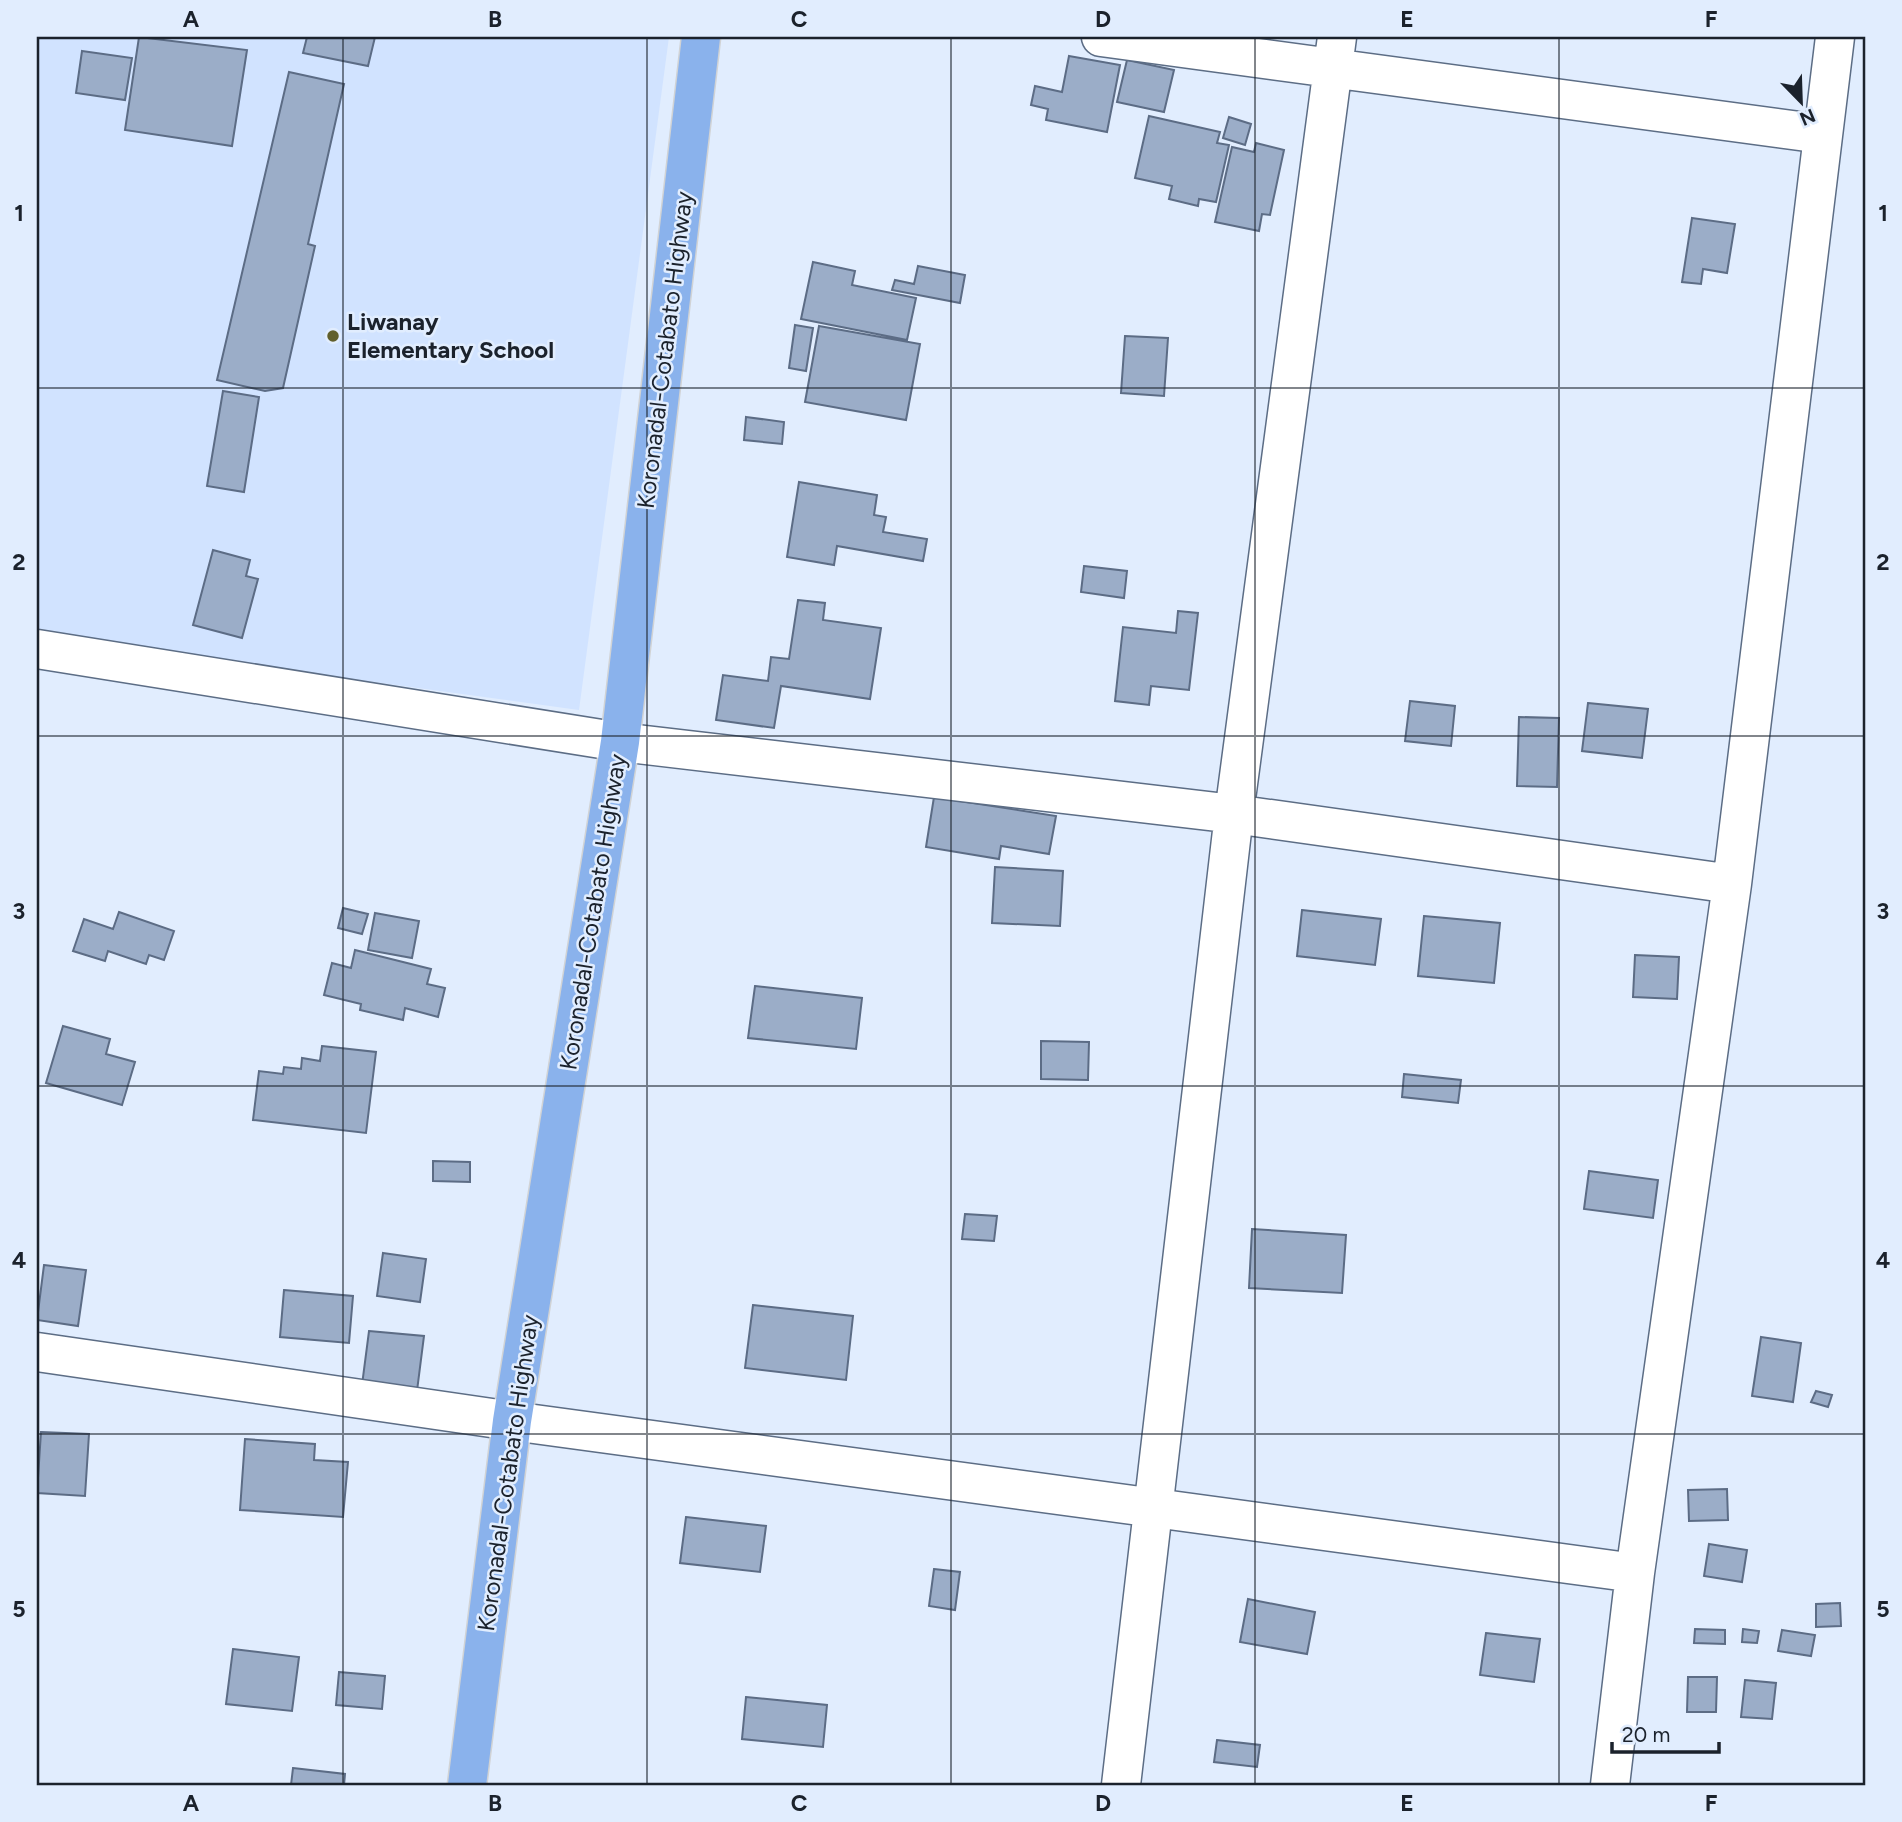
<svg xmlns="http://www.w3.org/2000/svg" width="1902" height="1822" font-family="Figtree,sans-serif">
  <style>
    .built { fill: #d1e3ff }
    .building { fill: #9badc8; stroke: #5c6c85; stroke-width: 2 }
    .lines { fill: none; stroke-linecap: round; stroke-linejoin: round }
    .minor-casing { stroke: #5c6d85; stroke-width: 41 }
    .highway-casing { stroke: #d1d3d5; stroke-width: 41 }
    .minor { stroke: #fff; stroke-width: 38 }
    .highway { stroke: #8ab2ec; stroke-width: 38 }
    .grid { fill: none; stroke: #1b222c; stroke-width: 2; stroke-opacity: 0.55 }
    .poi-dot { fill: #605f2c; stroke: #e1edfe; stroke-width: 2.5 }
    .labels { text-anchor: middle; stroke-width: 5; stroke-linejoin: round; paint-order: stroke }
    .poi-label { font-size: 24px; font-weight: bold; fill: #1b222c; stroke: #e1edfe; text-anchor: start }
    .street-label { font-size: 24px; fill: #1b222c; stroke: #e1edfe }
    .neatline { fill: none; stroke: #1b222c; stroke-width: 2.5 }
    .grid-label { font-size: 23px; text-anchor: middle; font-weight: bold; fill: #1b222c }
  </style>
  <rect width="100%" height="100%" fill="#e1edfe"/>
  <path class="built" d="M37,37H669L579,710L37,636Z"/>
  <path class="building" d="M139,37L247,50L232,146L125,130Z
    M307,37H375L368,66L303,53Z
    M82,51L132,58L125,100L76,93Z
    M1069,56L1120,65L1107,132L1046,120L1048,109L1031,105L1035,86L1062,92Z
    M1127,60L1174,70L1164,112L1117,102Z
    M289,72L344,84L308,244L315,246L283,388L265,391L217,380Z
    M1149,116L1220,132L1217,143L1229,145L1216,202L1199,199L1198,206L1169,199L1172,186L1135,178Z
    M1229,117L1251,124L1245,145L1223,138Z
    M1256,143L1284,150L1270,215L1262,214L1259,231L1215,222L1232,147L1254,152Z
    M1692,218L1735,224L1727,273L1703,269L1701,284L1682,282Z
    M813,262L855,271L852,285L916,298L907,340L801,319Z
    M918,266L965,275L960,303L892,290L895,280L914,284Z
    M795,325L813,328L806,371L789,368Z
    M819,326L920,344L906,420L805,402Z
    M1125,336L1168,338L1164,396L1121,393Z
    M223,391L259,397L244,492L207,486Z
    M746,417L784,422L782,444L744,440Z
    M799,482L877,495L874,515L886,517L883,532L927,539L923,561L837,546L834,565L787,557Z
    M213,550L250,560L246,576L258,579L242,638L193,625Z
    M1084,566L1127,571L1124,598L1081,592Z
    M798,600L825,603L823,620L881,628L870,699L781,686L774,728L716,720L723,675L768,681L771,657L789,659Z
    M1178,611L1198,613L1189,690L1151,686L1149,705L1115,701L1123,627L1176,633Z
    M1410,701L1455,706L1451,746L1405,741Z
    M1588,703L1648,709L1642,758L1582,751Z
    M1519,717L1559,718L1557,787L1517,786Z
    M934,797L1056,816L1049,854L1001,846L999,859L926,847Z
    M995,867L1063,871L1060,926L992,923Z
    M343,908L368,914L362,934L338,928Z
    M1302,910L1381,919L1375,965L1297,956Z
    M119,912L174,931L164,960L149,955L146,964L108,951L105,961L73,951L84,919L113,929Z
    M375,913L419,921L412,958L368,950Z
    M1424,916L1500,923L1494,983L1418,976Z
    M355,950L431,969L427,984L445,988L438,1017L405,1008L403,1020L360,1010L361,1004L324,995L332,963L351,968Z
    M1635,955L1679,957L1677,999L1633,997Z
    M755,986L862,998L856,1049L748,1038Z
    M63,1026L110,1039L106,1054L135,1062L122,1105L46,1083Z
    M1041,1041L1089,1042L1088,1080L1041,1079Z
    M322,1046L376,1052L366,1133L253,1120L259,1071L283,1074L284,1067L301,1069L302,1058L320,1061Z
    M1404,1074L1461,1080L1458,1103L1402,1097Z
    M433,1161L470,1162V1182L433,1181Z
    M1589,1171L1658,1180L1653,1218L1584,1209Z
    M965,1214L997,1216L994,1241L962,1239Z
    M1252,1229L1346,1235L1342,1293L1249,1288Z
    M383,1253L426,1259L420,1302L377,1296Z
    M44,1265L86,1270L78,1326L37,1320Z
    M284,1290L353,1296L349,1343L280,1337Z
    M753,1305L853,1316L846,1380L745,1368Z
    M369,1331L424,1336L417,1391L362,1385Z
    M1761,1337L1801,1343L1793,1402L1752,1396Z
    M1816,1391L1832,1395L1828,1407L1811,1402Z
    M41,1432L89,1434L85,1496L37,1493Z
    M245,1439L315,1444L314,1460L348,1462L343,1517L240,1510Z
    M1727,1489L1728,1520L1689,1521L1688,1490Z
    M686,1517L766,1526L760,1572L680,1563Z
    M1709,1544L1747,1550L1742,1582L1704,1576Z
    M934,1569L960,1572L955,1610L929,1606Z
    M1248,1599L1315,1612L1307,1654L1240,1642Z
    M1840,1603L1841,1626L1816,1627V1604Z
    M1695,1629L1725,1630V1644L1694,1643Z
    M1743,1629L1759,1631L1757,1643L1742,1642Z
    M1782,1630L1815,1635L1811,1656L1778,1651Z
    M1486,1633L1540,1639L1534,1682L1480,1675Z
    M233,1649L299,1657L292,1711L226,1704Z
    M339,1672L385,1676L382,1709L336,1705Z
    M1688,1677H1717L1716,1712H1687Z
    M1745,1680L1776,1683L1772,1719L1741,1717Z
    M746,1697L827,1705L823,1747L742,1739Z
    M1217,1740L1260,1745L1257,1767L1214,1762Z
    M293,1768L345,1774L344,1785H291Z"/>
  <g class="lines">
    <defs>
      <path id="minor" d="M1101,37L1822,134
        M37,649L620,742L1234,814L1732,884
        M37,1352L512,1421L1635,1573
        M1121,1785L1234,814L1337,37
        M1610,1785L1635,1573L1732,884L1835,37"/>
      <path id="highway" d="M467,1785L512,1421L620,742L701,37"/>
    </defs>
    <use href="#minor" class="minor-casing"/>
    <use href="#highway" class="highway-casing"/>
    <use href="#minor" class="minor"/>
    <use href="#highway" class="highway"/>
  </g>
  <path class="grid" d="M343,37V1785M647,37V1785M951,37V1785M1255,37V1785M1559,37V1785M37,388H1865M37,736H1865M37,1086H1865M37,1434H1865"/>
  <circle class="poi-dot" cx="333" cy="336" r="7"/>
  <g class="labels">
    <g class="poi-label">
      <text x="347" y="330">Liwanay<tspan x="347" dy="28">Elementary School</tspan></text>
    </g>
    <g class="street-label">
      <text transform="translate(665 350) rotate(-83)" y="8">Koronadal-Cotabato Highway</text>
      <text transform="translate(593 912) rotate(-81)" y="8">Koronadal-Cotabato Highway</text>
      <text transform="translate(508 1473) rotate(-82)" y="8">Koronadal-Cotabato Highway</text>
    </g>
  </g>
  <rect width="1902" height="1822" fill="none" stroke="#e1edfe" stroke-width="77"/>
  <g transform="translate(1801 102) rotate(157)" stroke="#e1edfe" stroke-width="5" paint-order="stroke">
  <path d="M0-5L12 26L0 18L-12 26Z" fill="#1b222c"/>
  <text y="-10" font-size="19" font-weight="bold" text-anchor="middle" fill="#1b222c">N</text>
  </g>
  <path d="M1612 1742v10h107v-10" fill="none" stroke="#1b222c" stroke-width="3.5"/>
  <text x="1622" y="1742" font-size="21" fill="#1b222c" stroke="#e1edfe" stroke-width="5" paint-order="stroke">20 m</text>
  <rect x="38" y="38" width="1826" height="1746" class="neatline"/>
  <g class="grid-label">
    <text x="191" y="27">A</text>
    <text x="495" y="27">B</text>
    <text x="799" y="27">C</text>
    <text x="1103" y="27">D</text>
    <text x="1407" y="27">E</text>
    <text x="1711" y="27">F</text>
    <text x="19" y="221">1</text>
    <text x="1883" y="221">1</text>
    <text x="19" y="570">2</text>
    <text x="1883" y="570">2</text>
    <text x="19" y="919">3</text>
    <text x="1883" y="919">3</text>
    <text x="19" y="1268">4</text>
    <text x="1883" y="1268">4</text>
    <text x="19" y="1617">5</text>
    <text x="1883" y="1617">5</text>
    <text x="191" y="1811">A</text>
    <text x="495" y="1811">B</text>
    <text x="799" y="1811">C</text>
    <text x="1103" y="1811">D</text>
    <text x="1407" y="1811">E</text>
    <text x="1711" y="1811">F</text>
  </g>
</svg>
